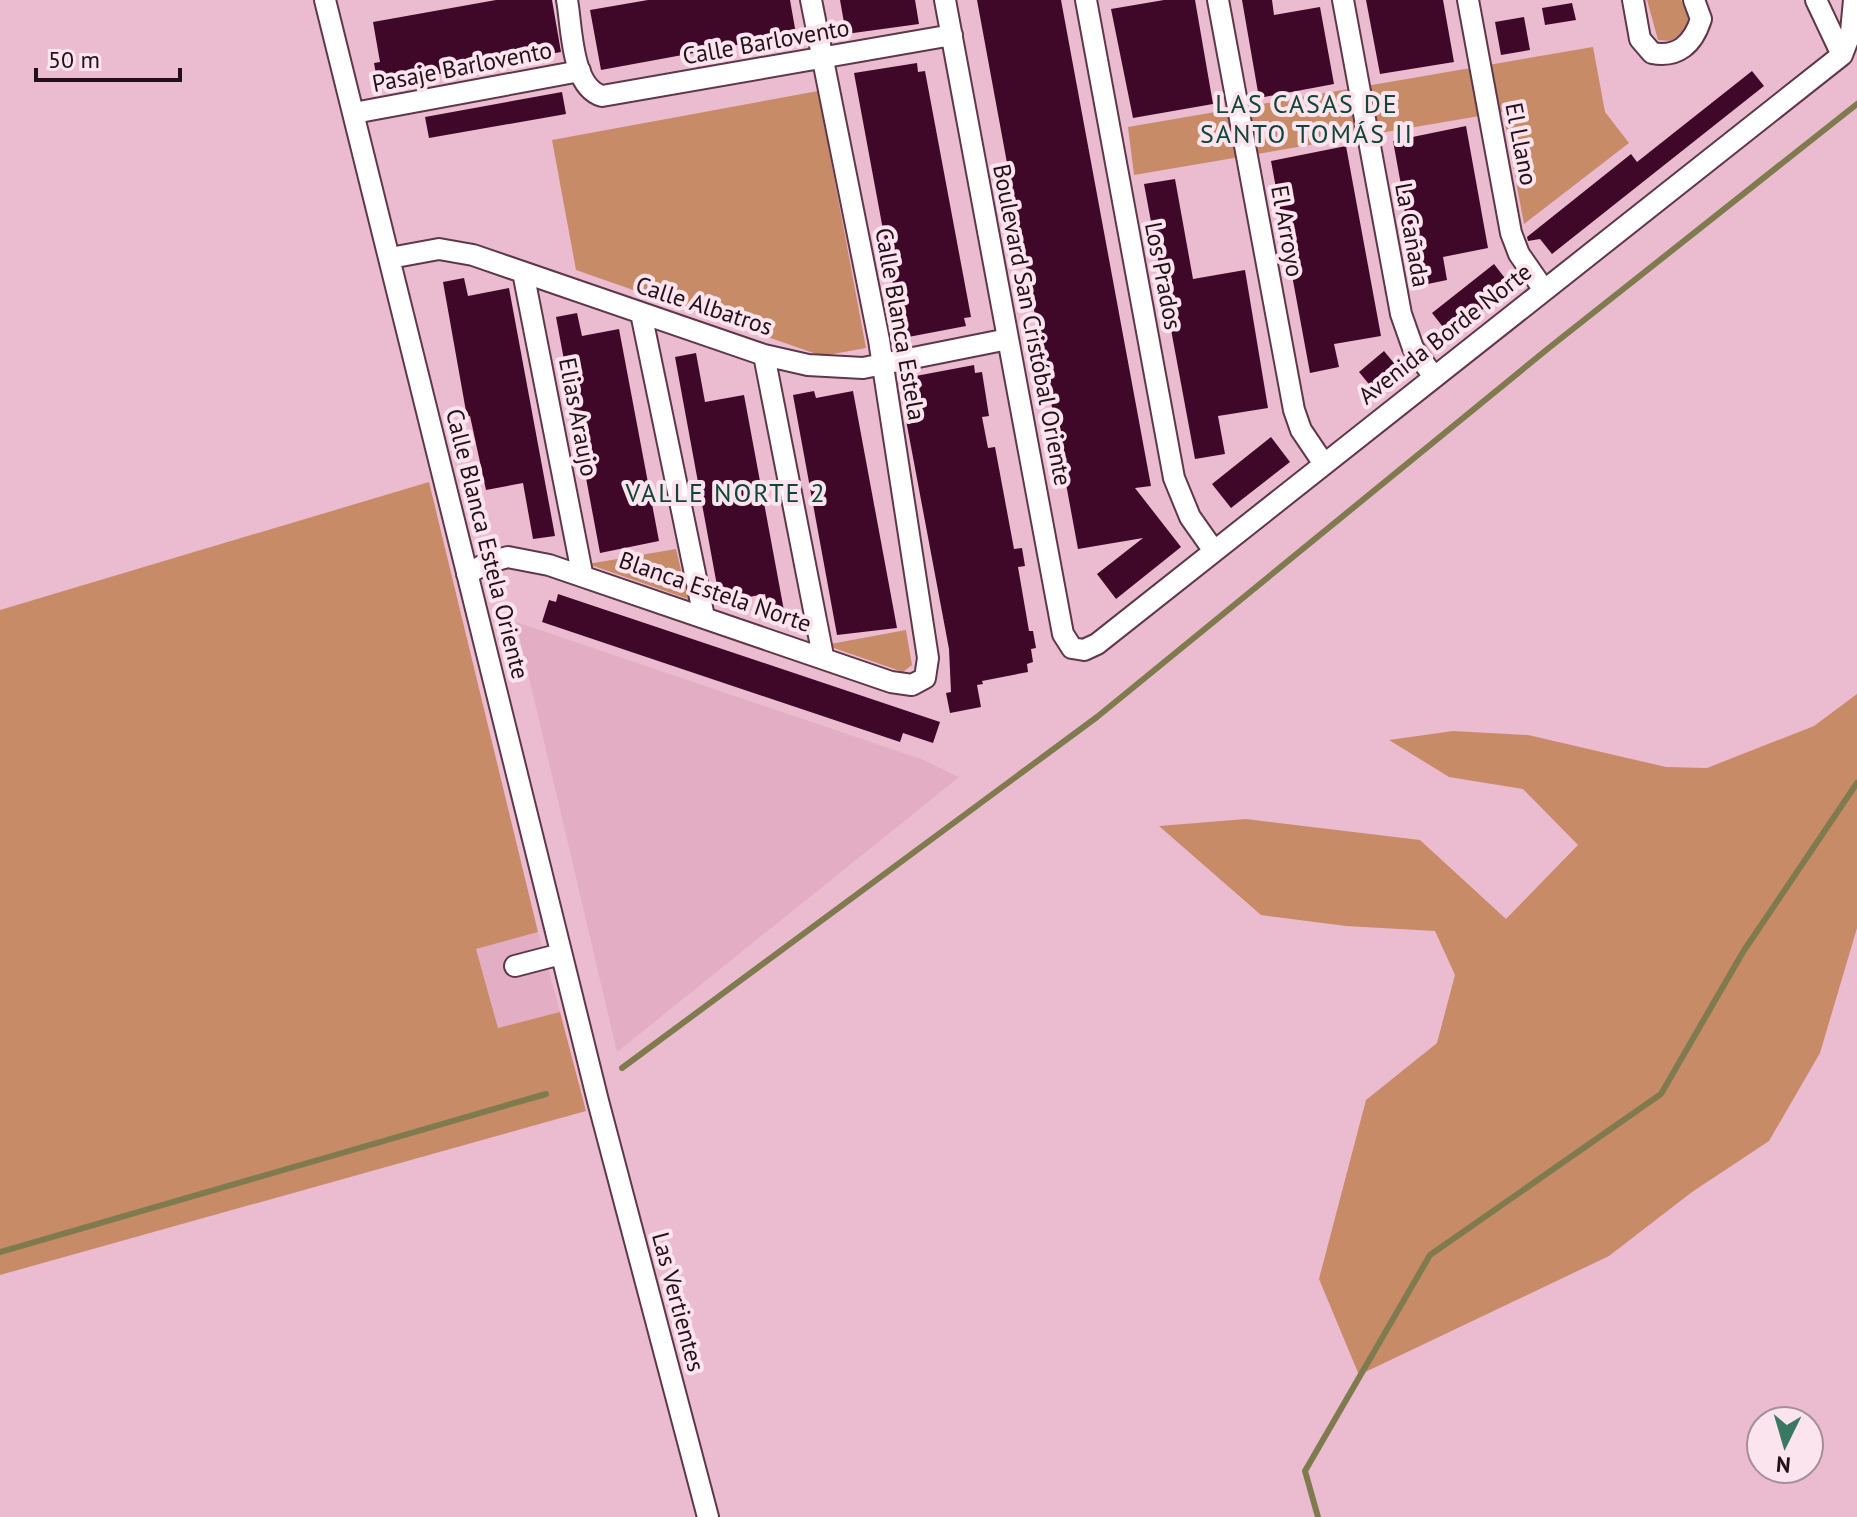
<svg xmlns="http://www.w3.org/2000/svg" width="1857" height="1517" font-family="'PT Sans',sans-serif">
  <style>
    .built { fill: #e3adc4 }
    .green { fill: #c88b68 }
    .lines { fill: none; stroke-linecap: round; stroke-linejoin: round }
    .stream { stroke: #7f7b4e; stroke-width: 6 }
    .building { fill: #400828 }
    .minor-casing { stroke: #5e384a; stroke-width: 24 }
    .minor { stroke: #fff; stroke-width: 20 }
    .labels { text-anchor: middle; stroke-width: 8; stroke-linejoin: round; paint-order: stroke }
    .street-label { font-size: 24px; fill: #221119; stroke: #fce4ee }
    .neighbourhood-label { font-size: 26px; letter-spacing: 2px; fill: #124537; stroke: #fce4ee }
  </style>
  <rect width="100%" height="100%" fill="#ebbbd0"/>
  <path class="built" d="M516,622L921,759L959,777L617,1052Z
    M538,932L560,1012L498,1029L476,949Z"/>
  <path class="green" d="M1647,0H1681L1690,21L1685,34L1672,41L1658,40Z
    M1593,47L1605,112L1629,143L1524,224L1503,112L1134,175L1128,127Z
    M818,91L866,348L822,356L576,270L552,140Z
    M429,482L538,932L476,949L498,1028L560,1012L586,1111L0,1275V610Z
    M676,549L688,599L588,564Z
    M906,630L912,665L903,672L825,645Z
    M1857,694V928L1820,1053L1769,1141L1692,1192L1609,1256L1359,1375L1319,1279L1366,1100L1437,1043L1455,975L1435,931L1346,926L1261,915L1159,826L1246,819L1420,840L1506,919L1578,845L1523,789L1449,777L1389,740L1453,731L1528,735L1666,767L1707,768L1814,726Z"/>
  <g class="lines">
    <path class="stream" d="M622,1068L1097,717L1550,347L1857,104
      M0,1252L546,1094
      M1318,1517L1305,1471L1430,1255L1661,1094L1743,952L1857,783"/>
  </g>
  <path class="building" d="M496,0H552L561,52L378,85L374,63L380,62L373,22Z
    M648,0H790L796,34L601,70L590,10Z
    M840,0H915L919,24L846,34Z
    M977,0H1061L1151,486L1135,488L1181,547L1116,599L1097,574L1143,538L1078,549Z
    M1164,0H1195L1213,104L1133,118L1111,9Z
    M1242,0H1272L1274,15L1320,7L1334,84L1259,98Z
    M1366,0H1443L1454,62L1380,74Z
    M1572,3L1576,20L1545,25L1542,8Z
    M1524,17L1530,50L1501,55L1495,22Z
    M917,63L918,72L925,71L971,317L964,318L966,326L903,338L854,73Z
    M1752,71L1764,86L1552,254L1540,239L1528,241L1527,237L1631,154L1637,162Z
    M562,92L566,114L429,138L425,117Z
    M1466,126L1488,248L1443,257L1447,280L1418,286L1403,202L1398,203L1395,186L1401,185L1393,141Z
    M1346,146L1381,336L1334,344L1339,367L1310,373L1271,161Z
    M1175,179L1193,279L1245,270L1268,408L1218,416L1225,454L1195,459L1144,184Z
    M1494,264L1511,286L1450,336L1432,313Z
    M464,278L468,296L509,288L555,536L533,539L523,483L486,490L470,416L467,417L443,282Z
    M577,313L582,336L619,329L659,541L600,553L556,317Z
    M1384,351L1403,374L1377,394L1359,372Z
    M696,353L705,402L744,395L785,616L770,619L765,594L720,602L675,357Z
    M974,365L975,373L982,372L989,416L982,417L988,448L995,447L1014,549L1022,548L1025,566L1018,567L1029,631H1033L1036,648L1031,649L1033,662L1027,664L1028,672L982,681L983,684L977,685L981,707L950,713L946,693L951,692L949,649L900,388L907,387L905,378Z
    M814,391L816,398L853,391L897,628L837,635L793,395Z
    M1271,437L1290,462L1231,508L1212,484Z
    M558,594L940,722L933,743L903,733L900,742L542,622L549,600L556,602Z"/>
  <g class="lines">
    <defs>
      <path id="minor" d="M325,0L598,1101L708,1517
        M567,0C572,27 571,87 602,96L952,35
        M945,0L1063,634L1072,648L1084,650L1097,644L1842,55L1851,32L1854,0
        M1086,0L1174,478L1190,517L1214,551
        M1218,0L1294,410L1301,430L1324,464
        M1343,0L1401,314L1413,348L1434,377
        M1468,0L1511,233L1519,254L1544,290
        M1633,0L1640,39L1652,53C1678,58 1693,44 1701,19L1694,0
        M1816,0L1842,55
        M354,113L580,71
        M390,258L439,249L473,255L764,355L808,365L863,368L1008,339
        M523,272L582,573
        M641,313L704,617
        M764,355L823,656
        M467,574L489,562L508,557L549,565L891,682L912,685L925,678L928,658L879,340L811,0
        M515,966L561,954"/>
    </defs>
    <use href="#minor" class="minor-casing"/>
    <use href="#minor" class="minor"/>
  </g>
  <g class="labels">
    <g class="street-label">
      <text transform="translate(766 42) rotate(-10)" y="8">Calle Barlovento</text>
      <text transform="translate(462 67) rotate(-11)" y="8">Pasaje Barlovento</text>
      <text transform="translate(1521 144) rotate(79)" y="8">El Llano</text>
      <text transform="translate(1287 231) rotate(80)" y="8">El Arroyo</text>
      <text transform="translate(1412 235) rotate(80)" y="8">La Cañada</text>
      <text transform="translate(1163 276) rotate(79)" y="8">Los Prados</text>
      <text transform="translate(704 306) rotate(18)" y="8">Calle Albatros</text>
      <text transform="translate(900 324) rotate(80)" y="8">Calle Blanca Estela</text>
      <text transform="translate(1032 325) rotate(79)" y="8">Boulevard San Cristóbal Oriente</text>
      <text transform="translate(1445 334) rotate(-38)" y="8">Avenida Borde Norte</text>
      <text transform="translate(578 417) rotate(79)" y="8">Elias Araujo</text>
      <text transform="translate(487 544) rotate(76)" y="8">Calle Blanca Estela Oriente</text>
      <text transform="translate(715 592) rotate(19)" y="8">Blanca Estela Norte</text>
      <text transform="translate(678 1302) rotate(75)" y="8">Las Vertientes</text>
    </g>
    <g class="neighbourhood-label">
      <text x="1307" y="113">LAS CASAS DE<tspan x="1307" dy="30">SANTO TOMÁS II</tspan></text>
      <text x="726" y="502">VALLE NORTE 2</text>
    </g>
  </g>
  <g transform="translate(1785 1445) rotate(185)"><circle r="38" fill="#fce4ee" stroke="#a59099" stroke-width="2"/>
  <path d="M0-6L14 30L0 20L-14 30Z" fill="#3b7864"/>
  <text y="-12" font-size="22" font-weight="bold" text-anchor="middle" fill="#221119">N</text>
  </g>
  <path d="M36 68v12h144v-12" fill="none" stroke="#221119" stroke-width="4"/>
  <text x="48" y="68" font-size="24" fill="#221119" stroke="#fce4ee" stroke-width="6" paint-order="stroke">50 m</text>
</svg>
